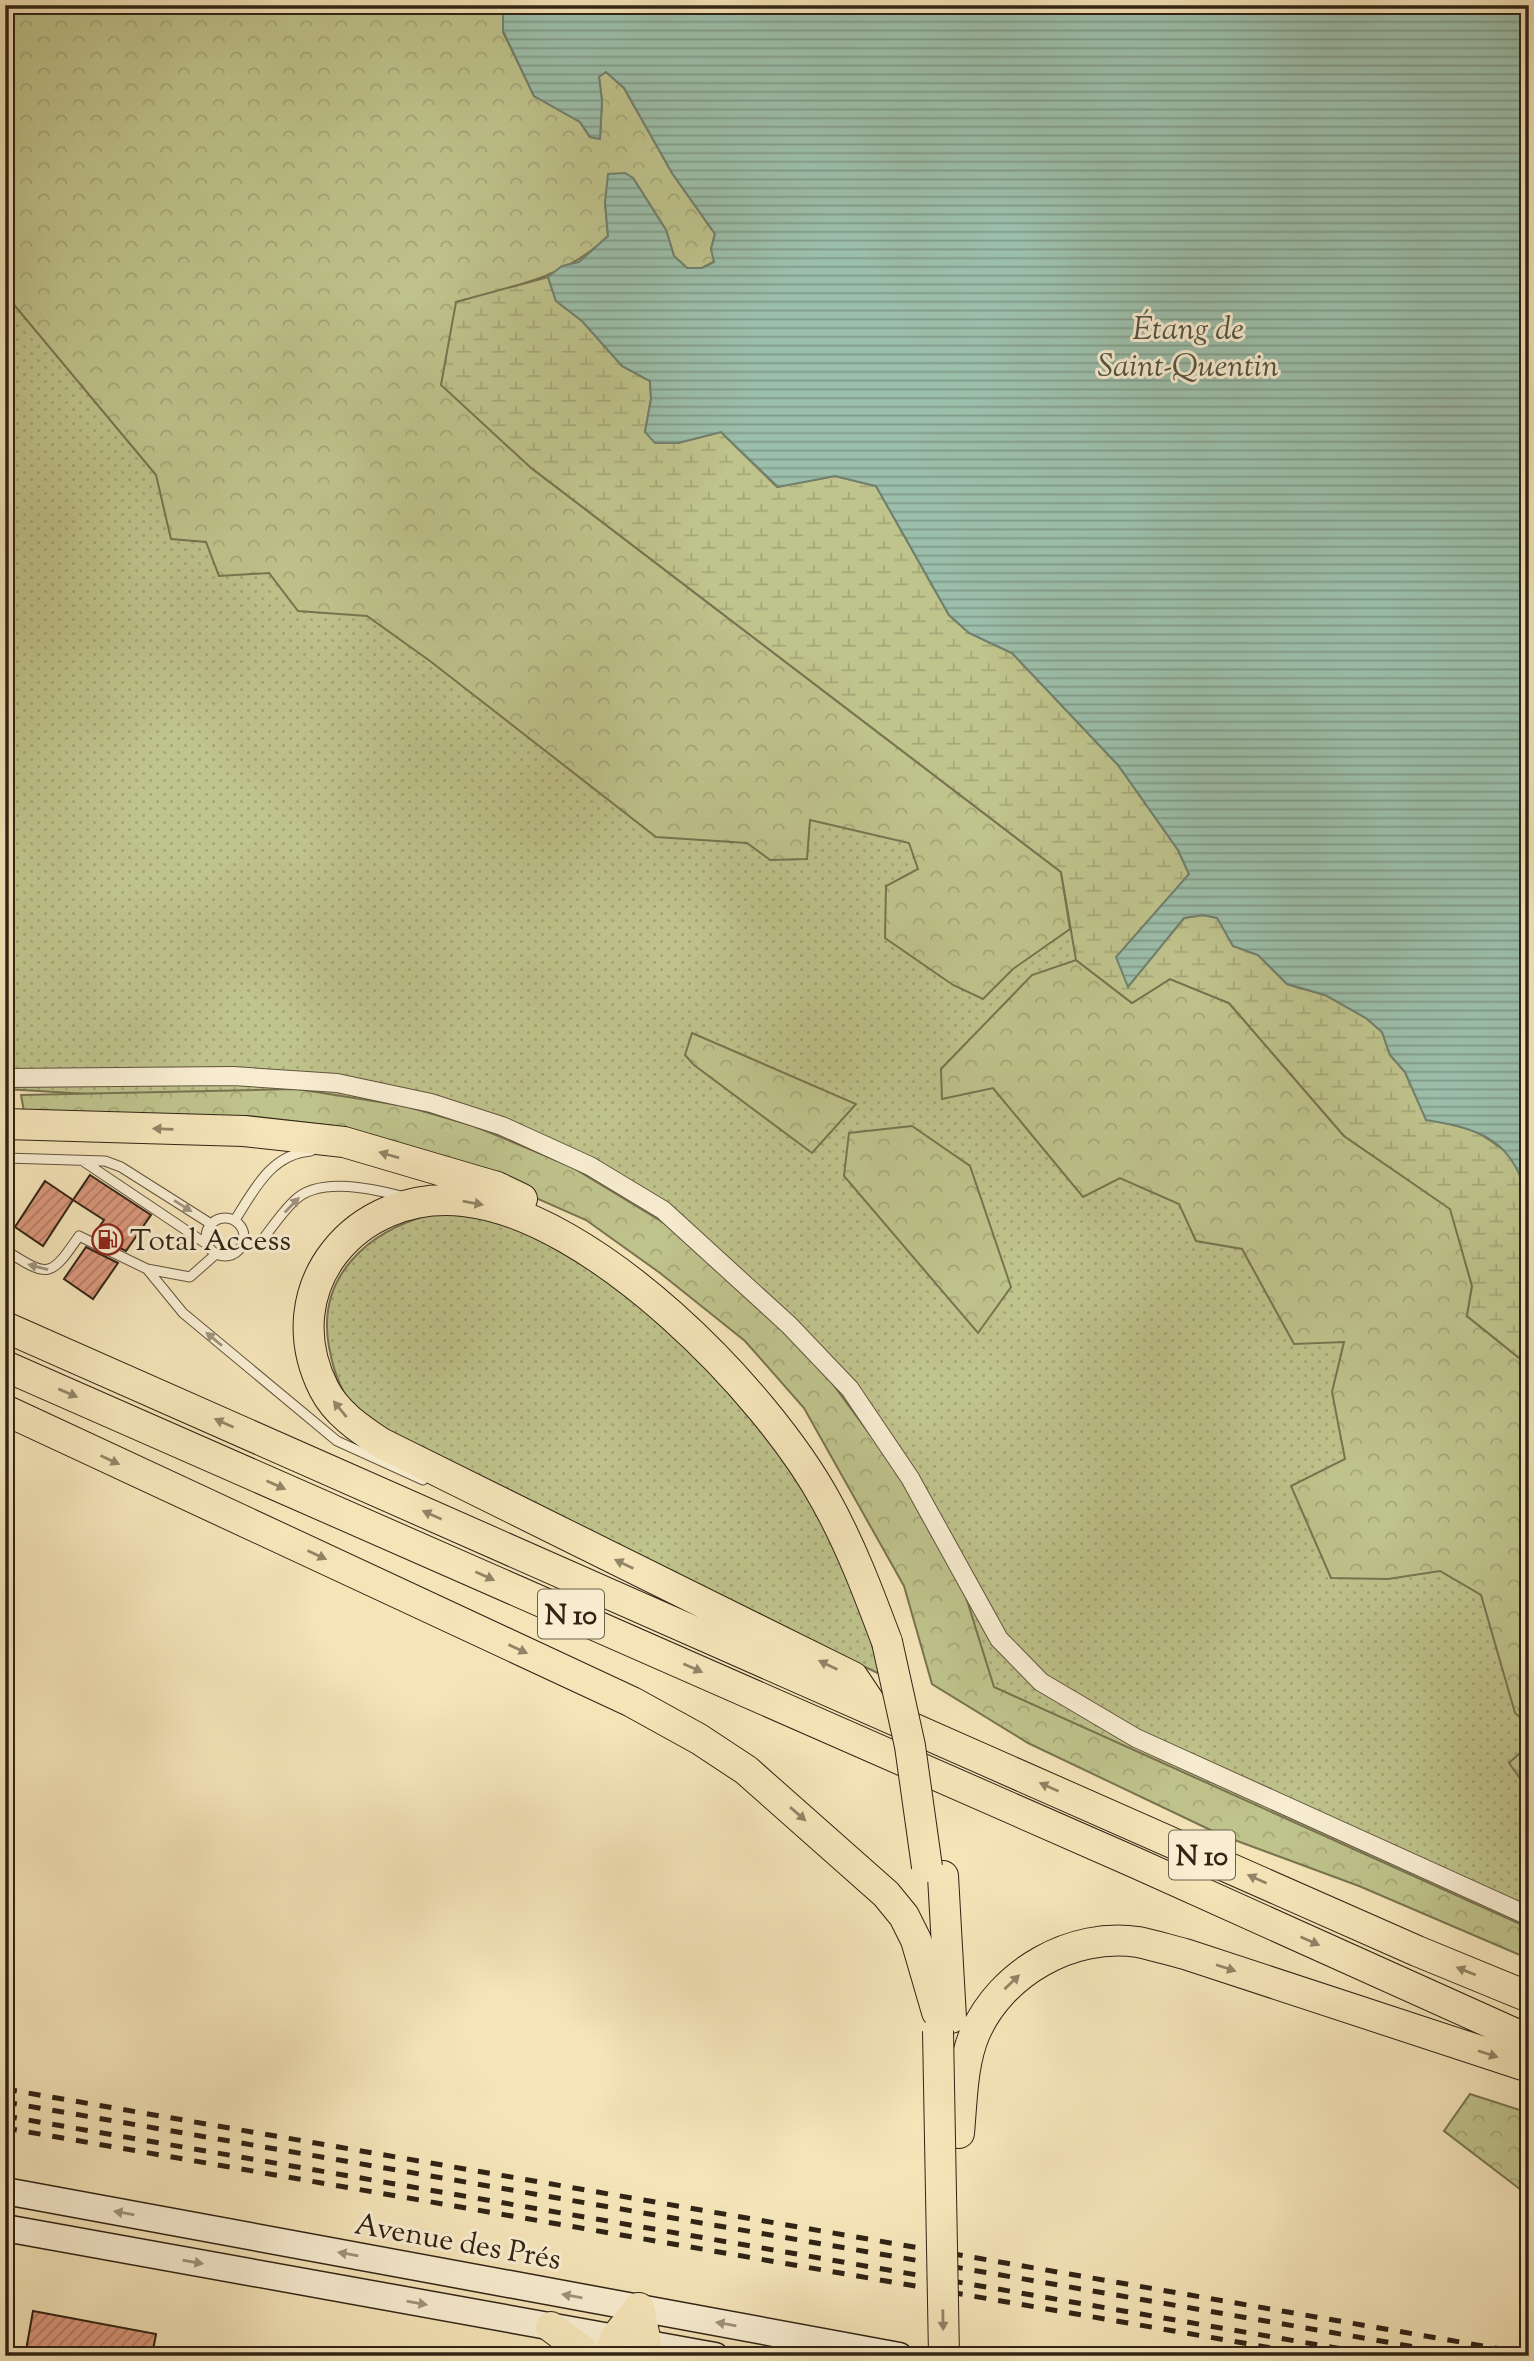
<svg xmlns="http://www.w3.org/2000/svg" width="1534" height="2361" font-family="'Sorts Mill Goudy',serif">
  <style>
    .grass { fill: url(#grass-dots); stroke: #787450; stroke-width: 2 }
    .forest { fill: url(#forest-crowns); stroke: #787450; stroke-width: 2 }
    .wetland { fill: url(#wetland-marsh); stroke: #787450; stroke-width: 2 }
    .water { fill: url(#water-rules); stroke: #71816f; stroke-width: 2 }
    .building { fill: url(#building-hatch); stroke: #312415; stroke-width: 2 }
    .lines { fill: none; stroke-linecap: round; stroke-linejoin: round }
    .lane-casing { stroke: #62543e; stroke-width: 11 }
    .street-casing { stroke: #62543e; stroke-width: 20 }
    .secondary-casing { stroke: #312415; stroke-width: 29 }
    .primary-casing { stroke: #312415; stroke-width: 32 }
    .lane { stroke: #f8edd1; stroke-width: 9 }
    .street { stroke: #f8edd1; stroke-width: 18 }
    .secondary { stroke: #f8edd1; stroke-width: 26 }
    .primary { stroke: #f4e4b8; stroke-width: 30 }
    .rail { stroke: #312415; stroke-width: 5; stroke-dasharray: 12 12; stroke-linecap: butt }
    .primary-bridge-casing { stroke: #312415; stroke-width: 32; stroke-linecap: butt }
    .primary-bridge { stroke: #f4e4b8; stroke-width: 30 }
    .oneway { fill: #928466 }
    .oneway2 { fill: #9e937c }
    .labels { text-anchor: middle; stroke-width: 6; stroke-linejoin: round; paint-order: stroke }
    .shield { fill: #f8edd1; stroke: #6d604d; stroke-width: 2 }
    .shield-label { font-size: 28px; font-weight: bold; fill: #312415 }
    .poi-label { font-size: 30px; fill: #312415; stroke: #f8edd1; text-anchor: start }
    .street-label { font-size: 30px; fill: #312415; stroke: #f8edd1 }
    .water-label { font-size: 32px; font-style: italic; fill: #515242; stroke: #f8edd1 }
  </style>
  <defs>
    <pattern id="grass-dots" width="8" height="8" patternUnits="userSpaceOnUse" patternTransform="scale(1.75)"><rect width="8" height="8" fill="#bfc38c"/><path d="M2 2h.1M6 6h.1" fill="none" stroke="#a5a778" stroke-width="1.8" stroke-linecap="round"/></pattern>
    <pattern id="forest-crowns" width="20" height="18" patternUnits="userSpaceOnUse" patternTransform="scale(1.75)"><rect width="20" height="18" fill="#bfc38c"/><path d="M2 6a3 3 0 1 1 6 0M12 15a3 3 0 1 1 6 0" fill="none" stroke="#a5a778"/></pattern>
    <pattern id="wetland-marsh" width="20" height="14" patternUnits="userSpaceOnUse" patternTransform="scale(1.75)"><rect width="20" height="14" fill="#bfc38c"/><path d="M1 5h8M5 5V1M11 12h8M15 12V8" fill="none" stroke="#a5a778"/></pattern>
    <pattern id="water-rules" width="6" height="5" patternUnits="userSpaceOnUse" patternTransform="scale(1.75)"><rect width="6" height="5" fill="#9cbfab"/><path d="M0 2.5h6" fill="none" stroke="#809b8a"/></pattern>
    <pattern id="building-hatch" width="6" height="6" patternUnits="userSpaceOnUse" patternTransform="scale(1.75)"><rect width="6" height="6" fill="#db987c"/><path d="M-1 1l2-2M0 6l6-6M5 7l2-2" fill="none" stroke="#b27c64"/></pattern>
  </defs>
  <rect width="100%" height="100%" fill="#f4e4b8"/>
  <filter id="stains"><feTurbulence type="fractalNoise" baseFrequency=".00286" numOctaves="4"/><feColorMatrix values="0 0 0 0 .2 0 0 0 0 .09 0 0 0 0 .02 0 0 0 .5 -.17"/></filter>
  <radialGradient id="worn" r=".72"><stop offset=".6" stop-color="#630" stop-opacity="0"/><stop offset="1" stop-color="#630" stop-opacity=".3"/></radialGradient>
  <path class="grass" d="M5,5H1529V1954L962,1686L813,1393L608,1203L288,1106L5,1089Z
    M486,1213L596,1265L738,1388L848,1554L888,1678L399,1443C386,1432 369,1422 357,1410C341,1394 333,1369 329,1347C316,1276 368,1231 432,1214C448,1210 469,1213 486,1213Z"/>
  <path class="forest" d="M5,5H503V32L534,96L580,122L590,137L600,138L602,101L599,76L606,72L624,88L672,173L715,234L711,249L715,261L702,268H687L674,256L666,230L633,178L605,202L608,236C567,277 512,287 456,302L530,467L1061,872L1070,929L1013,969L983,999L953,985L885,938L886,886L918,869L909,843L810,820L807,859L770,860L747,843L656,837L430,661L367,616L298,611L269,573L219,576L206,542L171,539L156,475L5,294Z
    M1076,960L1132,1003L1170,979L1229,1003L1344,1136L1451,1209L1472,1286L1467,1316L1529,1366V1725L1515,1713L1481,1595L1440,1571L1388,1579L1331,1578L1291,1486L1345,1459L1332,1392L1344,1342L1294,1344L1242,1249L1196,1241L1179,1204L1120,1178L1083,1197L993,1088L942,1099L941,1069L1032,975Z
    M692,1033L856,1104L812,1153L694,1065L685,1055Z
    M297,1089L405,1106L474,1126L570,1166L674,1229L777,1323L832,1383L905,1482L966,1597L994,1687L1529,1928V1959L1359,1886L1221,1835L1028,1743L932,1684L904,1586L804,1408L745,1341L660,1273L586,1220L475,1171L335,1126L250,1116L25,1117L21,1095Z
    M912,1126L970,1166L1011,1287L978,1333L844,1176L849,1133Z
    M1521,1752H1529V1791L1509,1763Z
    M1470,2094L1529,2113V2196L1444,2131Z"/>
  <path class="wetland" d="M548,277L556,301L582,321L622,366L650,381L651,399L645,432L678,443L721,432L777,487L835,476L876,486L949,615L969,633L1012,653L1118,765L1178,850L1189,874L1173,896L1128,986L1184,918L1203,915L1218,918L1233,946L1258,955L1287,984L1325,995L1366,1018L1382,1032L1390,1055L1405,1072L1426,1119L1473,1129L1507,1152L1523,1178L1529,1205V1366L1467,1316L1472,1286L1450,1209L1344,1136L1229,1003L1170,979L1132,1003L1076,960L1061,872L530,467L441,385L456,302Z"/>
  <path class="water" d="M503,5H1529V1205C1516,1142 1484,1129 1426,1120L1405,1072L1390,1055L1382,1032L1366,1018L1325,995L1287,984L1258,955L1233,946L1217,918L1203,915L1184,918L1128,987L1116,957L1189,874L1178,850L1118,765L1012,653L969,633L949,615L876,486L835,476L778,487L721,432L678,443H655L645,432L651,399L650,381L622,366L582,321L556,301L548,277L562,266L579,262L608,236L605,202L608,174L625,173L633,178L666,230L674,256L687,268H702L714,262L711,249L715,234L672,173L624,88L606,72L599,77L602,101L600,139L590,137L580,122L534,96L503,31Z"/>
  <path class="building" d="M90,1175L151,1215L126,1251L93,1235L104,1220L73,1200Z
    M45,1181L73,1200L43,1246L15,1227Z
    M86,1247L118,1263L93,1299L64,1279Z
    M33,2311L156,2334L152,2356H25Z"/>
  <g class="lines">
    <defs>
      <path id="lane" d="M5,1158L105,1161L121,1167L211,1224
        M83,1161L208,1245
        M206 1237a19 19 0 1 1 38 0a19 19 0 1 1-38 0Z
        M235,1220C254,1190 271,1154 311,1151
        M242,1244L260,1243C271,1229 282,1212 295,1200C320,1176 374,1189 405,1197
        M5,1250C49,1278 50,1278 79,1236L147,1269L183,1313L337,1441L423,1480
        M147,1269L190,1277L216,1254"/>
      <path id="street" d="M5,1078L233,1076L337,1083L431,1103L502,1126L590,1166L663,1210L789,1325L850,1389L910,1478L999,1639L1041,1682L1136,1738L1529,1916"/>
      <path id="secondary" d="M5,2191L899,2356
        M5,2228L715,2356"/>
      <path id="primary" d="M5,1124L244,1131L344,1142L497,1187L522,1199
        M5,1327L1417,1951L1529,1997
        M5,1366L1136,1863L1529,2040
        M5,1410L632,1702L699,1739L746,1770L886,1894L904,1916L916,1940L937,2012
        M875,1710L853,1677L381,1443C360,1429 336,1413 324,1389C273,1288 356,1189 464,1201C594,1215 766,1391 826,1501C851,1546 869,1594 887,1642
        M943,1876L951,2018
        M959,2133C962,2101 962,2063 975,2033C1001,1973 1072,1932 1138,1942C1153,1945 1169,1950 1185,1954L1529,2067
        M639,2308L646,2343L644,2356
        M551,2327L582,2350L585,2356
        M609,2356L615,2338L639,2308"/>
    </defs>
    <use href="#lane" class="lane-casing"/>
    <use href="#street" class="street-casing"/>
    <use href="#secondary" class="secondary-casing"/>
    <use href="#primary" class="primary-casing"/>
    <use href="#lane" class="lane"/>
    <use href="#street" class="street"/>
    <use href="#secondary" class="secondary"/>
    <use href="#primary" class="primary"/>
    <path class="rail" d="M5,2089L1529,2354
      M5,2102L1467,2356
      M5,2116L1382,2356
      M5,2128L1318,2356"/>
    <defs>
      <path id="primary-bridge" d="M887,1642L910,1746L927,1867
        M938,2031L944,2356"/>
    </defs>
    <use href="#primary-bridge" class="primary-bridge-casing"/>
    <use href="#primary-bridge" class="primary-bridge"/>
  </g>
  <defs><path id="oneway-solid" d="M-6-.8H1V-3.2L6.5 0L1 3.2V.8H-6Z" transform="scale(1.75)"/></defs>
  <g class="oneway">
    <use href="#oneway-solid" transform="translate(163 1129) rotate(-178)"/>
    <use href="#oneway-solid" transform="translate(389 1155) rotate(-164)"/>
    <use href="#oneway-solid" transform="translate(473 1203) rotate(10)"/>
    <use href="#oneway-solid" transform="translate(68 1393) rotate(23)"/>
    <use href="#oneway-solid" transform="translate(340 1409) rotate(-129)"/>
    <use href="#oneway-solid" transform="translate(224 1423) rotate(-156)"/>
    <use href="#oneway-solid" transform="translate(110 1460) rotate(25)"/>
    <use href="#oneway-solid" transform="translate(276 1485) rotate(24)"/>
    <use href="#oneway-solid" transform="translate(432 1515) rotate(-156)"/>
    <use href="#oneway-solid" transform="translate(317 1555) rotate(25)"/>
    <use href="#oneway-solid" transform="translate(624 1564) rotate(-154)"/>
    <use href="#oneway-solid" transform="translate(485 1576) rotate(24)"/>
    <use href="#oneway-solid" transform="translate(518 1649) rotate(25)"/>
    <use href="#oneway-solid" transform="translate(828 1665) rotate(-154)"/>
    <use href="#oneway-solid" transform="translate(693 1668) rotate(24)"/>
    <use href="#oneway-solid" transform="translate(1049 1787) rotate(-156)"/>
    <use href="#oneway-solid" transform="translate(798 1814) rotate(41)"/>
    <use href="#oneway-solid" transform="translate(1257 1879) rotate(-156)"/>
    <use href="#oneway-solid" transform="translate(1310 1941) rotate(24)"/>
    <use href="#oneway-solid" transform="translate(1226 1968) rotate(18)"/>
    <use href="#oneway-solid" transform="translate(1466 1971) rotate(-158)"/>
    <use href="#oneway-solid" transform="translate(1012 1982) rotate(-44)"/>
    <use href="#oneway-solid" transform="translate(1488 2054) rotate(18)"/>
    <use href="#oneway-solid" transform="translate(943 2320) rotate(89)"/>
  </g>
  <g class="oneway2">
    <use href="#oneway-solid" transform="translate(292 1205) rotate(-46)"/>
    <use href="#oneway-solid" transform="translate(183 1206) rotate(32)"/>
    <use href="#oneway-solid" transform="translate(38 1267) rotate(-165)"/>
    <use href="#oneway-solid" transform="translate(214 1339) rotate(-140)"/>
    <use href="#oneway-solid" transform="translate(124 2213) rotate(-170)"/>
    <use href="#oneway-solid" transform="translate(348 2254) rotate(-170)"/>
    <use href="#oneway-solid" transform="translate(193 2262) rotate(10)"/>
    <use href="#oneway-solid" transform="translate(572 2296) rotate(-170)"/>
    <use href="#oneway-solid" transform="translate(417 2303) rotate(10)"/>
    <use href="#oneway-solid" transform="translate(726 2324) rotate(-170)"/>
  </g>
  <defs>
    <symbol id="fuel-ring" viewBox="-11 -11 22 22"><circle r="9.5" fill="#f8edd1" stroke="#8f2418" stroke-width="1.5"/><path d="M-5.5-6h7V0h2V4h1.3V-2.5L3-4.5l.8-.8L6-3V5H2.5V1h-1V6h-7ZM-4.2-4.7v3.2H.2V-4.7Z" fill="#8f2418"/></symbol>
  </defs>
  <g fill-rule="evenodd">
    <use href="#fuel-ring" x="90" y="1222" width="35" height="35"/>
  </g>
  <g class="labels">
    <g class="shield">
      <rect x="538" y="1589.5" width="66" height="49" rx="5"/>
      <rect x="1169" y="1830.5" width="66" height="49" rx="5"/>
    </g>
    <g class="shield-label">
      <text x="571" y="1624">N 10</text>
      <text x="1202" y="1865">N 10</text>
    </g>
    <g class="poi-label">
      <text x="130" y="1250">Total Access</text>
    </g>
    <g class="street-label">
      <text transform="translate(458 2241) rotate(10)" y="10">Avenue des Prés</text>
    </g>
    <g class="water-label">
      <text x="1188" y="339">Étang de<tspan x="1188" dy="37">Saint-Quentin</tspan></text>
    </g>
  </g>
  <rect width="1534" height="2361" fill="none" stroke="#f4e4b8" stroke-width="28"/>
  <rect x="7" y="7" width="1520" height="2347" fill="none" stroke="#312415" stroke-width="3.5"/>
  <rect x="14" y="14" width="1506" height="2333" fill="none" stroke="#312415" stroke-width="2"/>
  <rect width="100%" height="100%" filter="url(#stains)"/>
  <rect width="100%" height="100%" fill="url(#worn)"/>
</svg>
